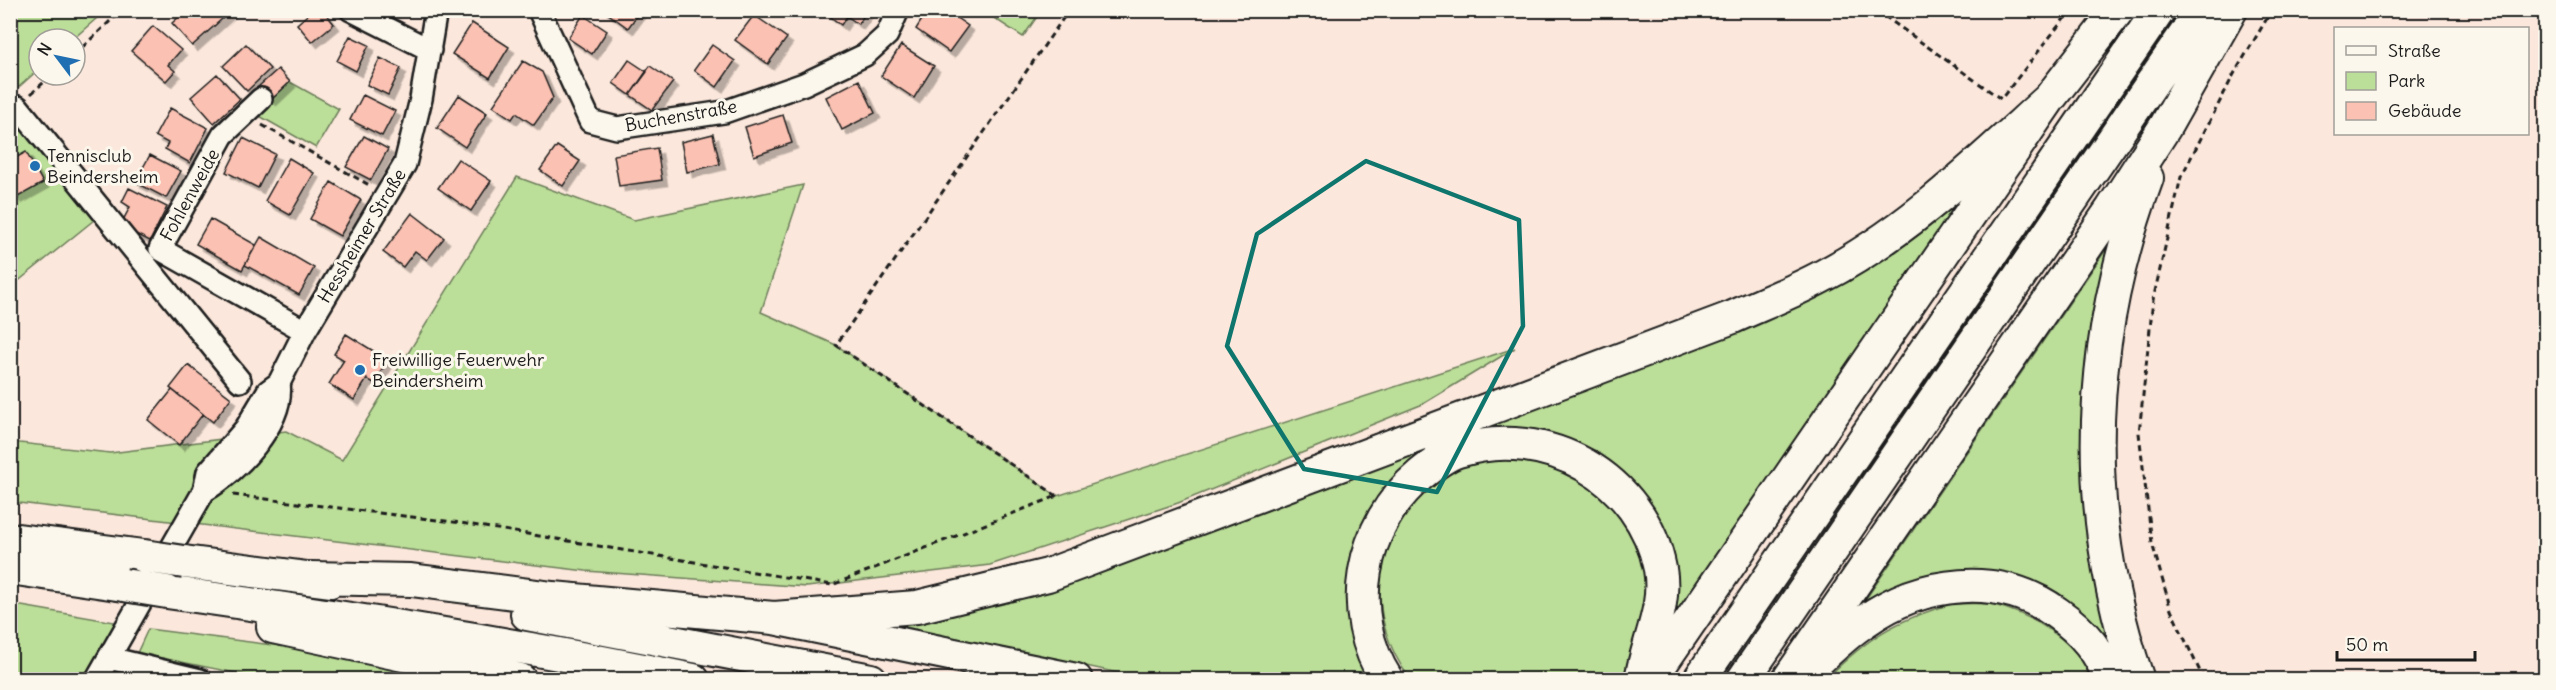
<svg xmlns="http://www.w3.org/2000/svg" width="2556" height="690" font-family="Delius,sans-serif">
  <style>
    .green { fill: #bbde98; stroke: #6c7d5a; stroke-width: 1.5 }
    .building { fill: #fbc1b2; stroke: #1c1c1c; stroke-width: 1.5; filter: url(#shadow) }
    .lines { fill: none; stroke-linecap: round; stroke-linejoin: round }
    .minor-casing { stroke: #1c1c1c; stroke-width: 26 }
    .highway-casing { stroke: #1c1c1c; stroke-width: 36 }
    .path { stroke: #1c1c1c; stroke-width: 3; stroke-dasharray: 6 4.5; stroke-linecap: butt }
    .minor { stroke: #fbf7ec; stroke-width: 21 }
    .highway { stroke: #fbf7ec; stroke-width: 32 }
    .highway-bridge-casing { stroke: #1c1c1c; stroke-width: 36; stroke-linecap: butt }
    .highway-bridge { stroke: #fbf7ec; stroke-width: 32 }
    .marked { fill: none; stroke: #0f766e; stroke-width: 4.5; stroke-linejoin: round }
    .poi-dot { fill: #1f6fb2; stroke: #fbf7ec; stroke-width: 2 }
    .labels { text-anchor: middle; stroke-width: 6; stroke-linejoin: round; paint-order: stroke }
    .street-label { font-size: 18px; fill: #1c1c1c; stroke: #fbf7ec }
    .poi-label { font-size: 18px; fill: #1c1c1c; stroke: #fbf7ec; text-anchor: start }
  </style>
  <defs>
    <filter id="shadow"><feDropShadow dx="5.5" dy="5.5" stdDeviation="0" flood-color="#0004"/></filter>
  </defs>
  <rect width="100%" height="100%" fill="#fbe7db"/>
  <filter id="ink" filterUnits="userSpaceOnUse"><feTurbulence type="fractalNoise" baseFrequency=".0167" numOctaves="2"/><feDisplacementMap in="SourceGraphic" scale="12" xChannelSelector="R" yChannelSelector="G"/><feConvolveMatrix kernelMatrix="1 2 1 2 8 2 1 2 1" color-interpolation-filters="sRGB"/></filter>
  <g filter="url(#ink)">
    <path class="green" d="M11,10H105V11L73,39H39V69L11,94Z
      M983,11H1041L1023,37Z
      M290,82L339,109L316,148L256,114Z
      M16,113L99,216L11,287L10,116Z
      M517,177L634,220L803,185L761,312L836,345L1057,496L1515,348L1423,404L1178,503L990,565L807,587L586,571L11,502V442L110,453L286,431L342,460Z
      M1963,198L1673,618L1674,573L1658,522L1632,481L1596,451L1566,439L1537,432L1504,431L1371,516L1374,679H1146L883,622L1408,450Z
      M2125,222L2094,353L2129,679L2032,585L1852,619Z
      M1506,458C1516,459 1528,458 1538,460C1601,476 1650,533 1647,600C1646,623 1633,656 1626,679L1411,680C1361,615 1373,530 1438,482C1450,474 1464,463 1478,460C1487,459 1497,459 1506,458Z
      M10,604L126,624L96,679H11Z
      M1952,604C1965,604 1981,602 1994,605C2030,614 2079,641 2090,679H1826C1867,638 1895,620 1952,604Z
      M148,629L312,650L454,679H266L137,653Z"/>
    <path class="building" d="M187,10H232L192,46L172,23Z
      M313,10H323L334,24L312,42L297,24Z
      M603,10H641L628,28Z
      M822,10H868L858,24L847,16L841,25Z
      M928,10H945L968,26L949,52L916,29Z
      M583,15L607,31L592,54L568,38Z
      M754,15L787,38L768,64L735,40Z
      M472,23L509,47L490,78L452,54Z
      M153,26L181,50L168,65L175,71L166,81L131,51Z
      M350,36L369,45L356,71L337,61Z
      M246,44L270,69L247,91L223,66Z
      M712,45L735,61L717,87L694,70Z
      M901,45L934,66L914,98L881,76Z
      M380,58L401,68L388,95L367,85Z
      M629,60L647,72L630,95L613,83Z
      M523,61L542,72L553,98L534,125L516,113L512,119L493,106Z
      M650,66L673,82L652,110L630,95Z
      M278,69L290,82L271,100L258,87Z
      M217,74L240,99L214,123L191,97Z
      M859,80L875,113L842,130L826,97Z
      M363,95L395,111L382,136L350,120Z
      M459,95L487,113L465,147L437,128Z
      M170,108L208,128L190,163L165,149L168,143L155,136Z
      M783,115L792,143L754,156L745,127Z
      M713,134L720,164L687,172L681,142Z
      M364,136L388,149L371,180L346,167Z
      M243,138L275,154L258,188L226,172Z
      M557,146L580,161L563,186L540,170Z
      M657,148L662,180L619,186L614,155Z
      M26,152L43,183L16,198L10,188V161Z
      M150,155L181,171L166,198L135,182Z
      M289,158L314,173L290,215L265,201Z
      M458,159L491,181L471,211L438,188Z
      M331,182L361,200L340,236L310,219Z
      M129,188L167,207L150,241L120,226L130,207L122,202Z
      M412,213L444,238L427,260L415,251L403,267L383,252Z
      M210,219L256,245L242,270L196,244Z
      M261,237L314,268L299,295L245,265Z
      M346,334L388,360L374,383L367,379L354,400L329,384L344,360L334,354Z
      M188,365L231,398L213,422L170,388Z
      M172,390L203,414L179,445L148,420Z"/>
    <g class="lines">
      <defs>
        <path id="minor" d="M351,10L430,50
          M539,10L590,121L617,128L724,112L804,84L865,55L887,35L898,10
          M261,99L223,135L160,249L305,331
          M18,107L240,381
          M204,491C236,473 285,423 279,383
          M109,658L200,680
          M96,680L204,491L208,472L246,428L268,391L279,383L305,331L405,164L421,99L436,10"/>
        <path id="highway" d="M10,539L144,556
          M184,562L330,581
          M10,568L124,585
          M310,578L411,580L553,598L774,618L1076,680
          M167,592C343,617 519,644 693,680
          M527,614L871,680
          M774,618L917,607L1048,575L1733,317C1762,304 1793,292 1821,277C1907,233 1978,163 2049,99
          M273,627L520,680
          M1809,669C1827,652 1845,634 1865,621C1921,581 1999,571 2057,613C2080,629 2101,652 2110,680
          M1387,680C1344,614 1360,525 1420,475C1431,466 1445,455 1458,451C1546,423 1643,478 1660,569C1667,607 1647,642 1641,680
          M1650,680L2049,99L2118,10
          M1699,680L2159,10
          M1743,680L2202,10
          M1788,680L2112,209L2165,127L2231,10
          M2138,680C2080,512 2086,344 2147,178"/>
      </defs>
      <use href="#minor" class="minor-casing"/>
      <use href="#highway" class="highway-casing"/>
      <path class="path" d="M1876,10L2001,99L2071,10
        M75,54L122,10
        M31,94L52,75
        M262,125L371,186
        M233,495L461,523L832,585L1057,496
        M1057,496L836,345L1069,10
        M2204,680L2171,610L2152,543L2139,433L2153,300L2181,177L2234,74L2272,10"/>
      <use href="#minor" class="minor"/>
      <use href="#highway" class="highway"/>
      <defs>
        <path id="highway-bridge" d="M144,556L184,562
          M124,585L167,592"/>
      </defs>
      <use href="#highway-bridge" class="highway-bridge-casing"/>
      <use href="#highway-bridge" class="highway-bridge"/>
    </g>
  </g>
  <path class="marked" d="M1366,161L1519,220L1523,326L1437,492L1304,469L1227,346L1257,234Z"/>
  <g class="poi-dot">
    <circle cx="35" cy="166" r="6"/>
    <circle cx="360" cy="370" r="6"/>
  </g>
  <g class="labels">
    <g class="street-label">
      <text transform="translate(681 116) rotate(-10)" y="6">Buchenstraße</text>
      <text transform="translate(190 195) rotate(-61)" y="6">Fohlenweide</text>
      <text transform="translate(362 236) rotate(-59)" y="6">Hessheimer Straße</text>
    </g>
    <g class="poi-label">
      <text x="47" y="162">Tennisclub<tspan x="47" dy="21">Beindersheim</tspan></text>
      <text x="372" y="366">Freiwillige Feuerwehr<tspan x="372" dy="21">Beindersheim</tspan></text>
    </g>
  </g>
  <rect width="2556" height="690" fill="none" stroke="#fbf7ec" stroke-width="36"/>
  <rect x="18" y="18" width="2520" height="654" fill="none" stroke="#1c1c1c" stroke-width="2" filter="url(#ink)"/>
  <rect x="2334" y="27" width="195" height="108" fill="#fbf7ec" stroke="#a29f99" stroke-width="1.5"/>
  <rect x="2346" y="46" width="30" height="9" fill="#fbf7ec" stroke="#a29f99" stroke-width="1.5"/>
  <text x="2388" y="57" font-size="18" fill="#1c1c1c">Straße</text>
  <rect x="2346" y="72" width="30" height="18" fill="#bbde98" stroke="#a29f99" stroke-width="1.5"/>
  <text x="2388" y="87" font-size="18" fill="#1c1c1c">Park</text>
  <rect x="2346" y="102" width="30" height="18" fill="#fbc1b2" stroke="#a29f99" stroke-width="1.5"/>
  <text x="2388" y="117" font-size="18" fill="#1c1c1c">Gebäude</text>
  <g transform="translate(57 57) rotate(302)"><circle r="28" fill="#fbf7ec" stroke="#a29f99" stroke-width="1.5"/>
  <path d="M0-4.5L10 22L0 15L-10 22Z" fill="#1f6fb2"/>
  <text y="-9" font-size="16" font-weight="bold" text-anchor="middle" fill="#1c1c1c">N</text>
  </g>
  <path d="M2337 651v9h138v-9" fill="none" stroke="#1c1c1c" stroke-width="3"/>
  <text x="2346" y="651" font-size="18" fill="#1c1c1c" stroke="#fbf7ec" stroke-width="4.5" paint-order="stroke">50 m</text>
</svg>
